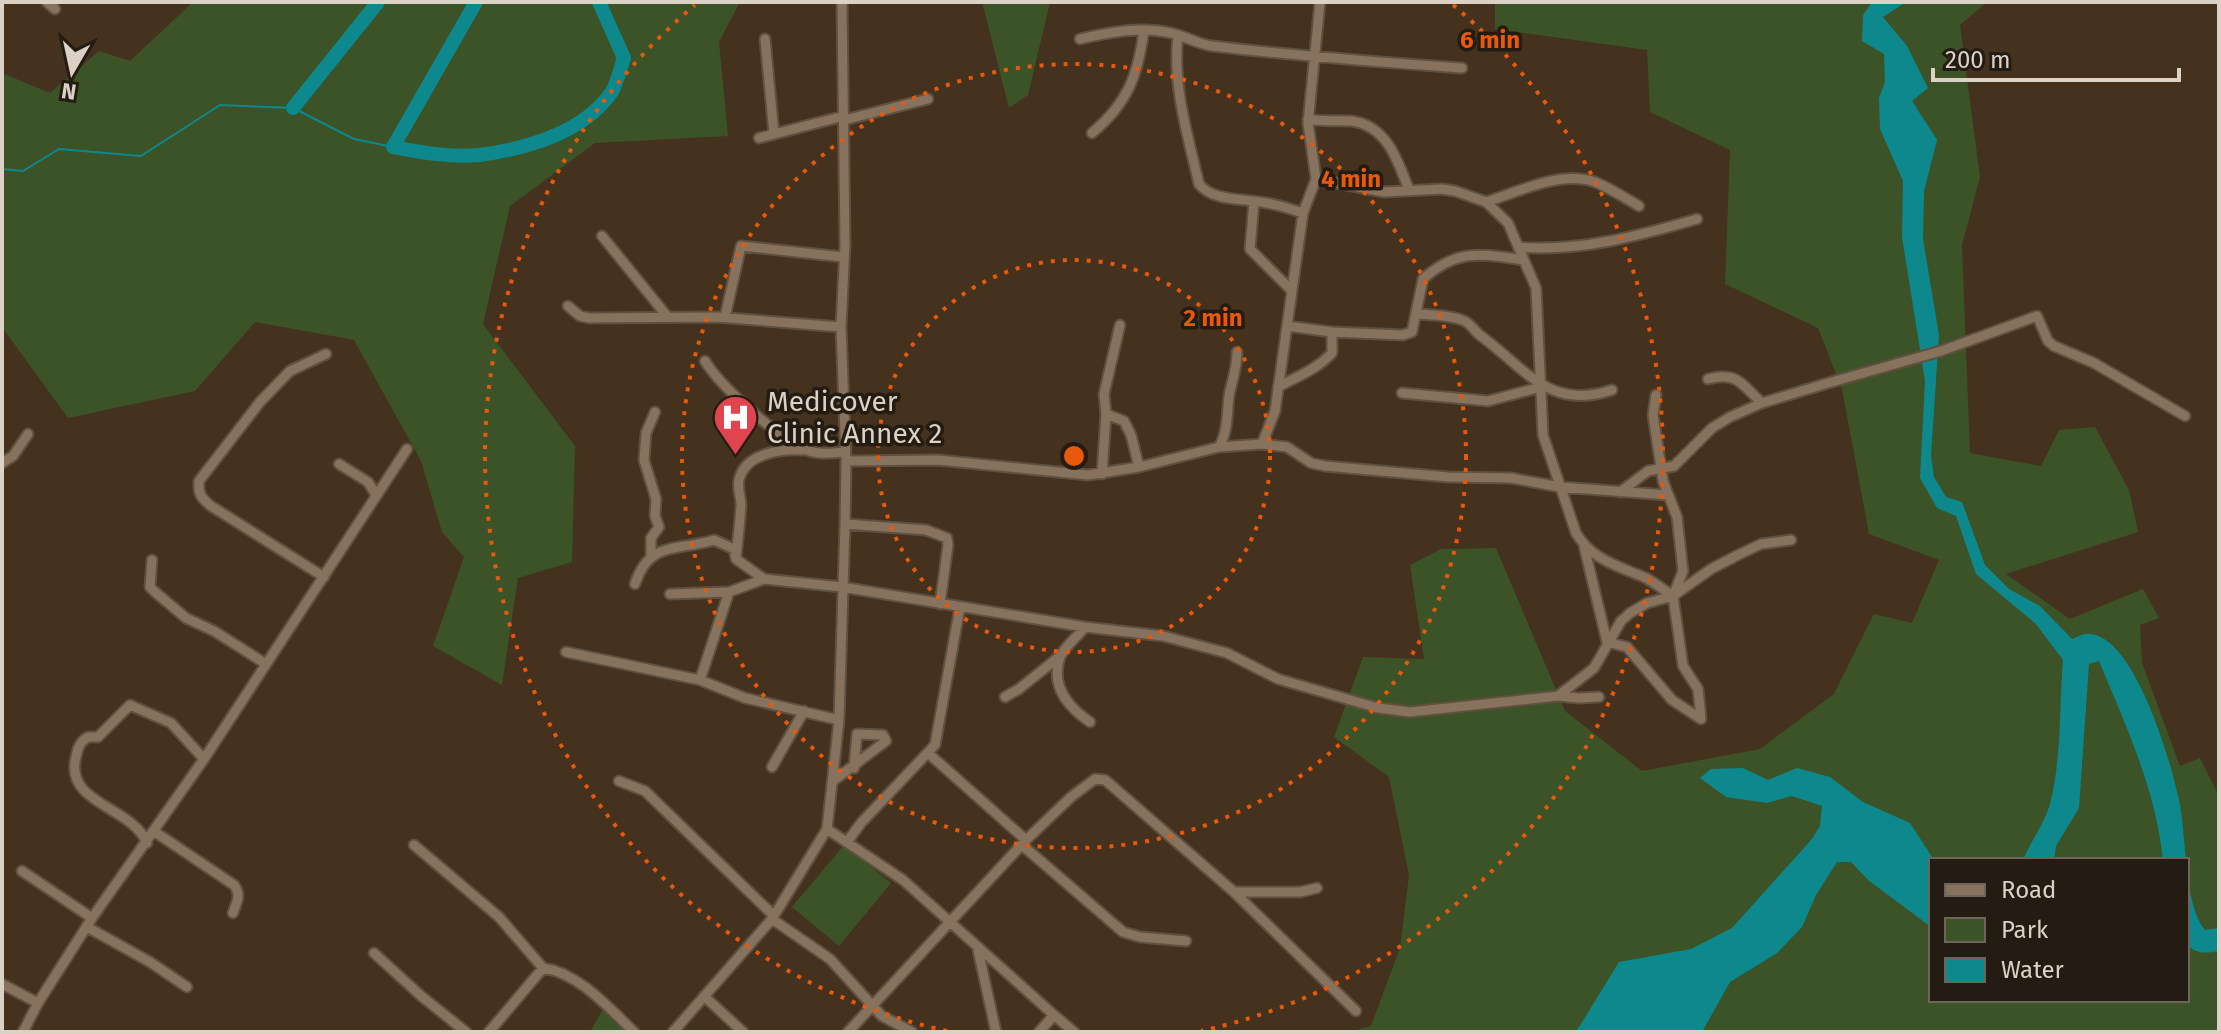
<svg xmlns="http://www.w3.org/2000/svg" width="2221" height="1034" font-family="'Fira Sans',sans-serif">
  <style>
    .green { fill: #3b5327; fill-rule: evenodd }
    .water { fill: #0d898e }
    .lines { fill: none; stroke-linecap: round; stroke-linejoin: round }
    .stream { stroke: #0d898e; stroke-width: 2 }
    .river { stroke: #0d898e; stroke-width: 14 }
    .minor-casing { stroke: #5f5040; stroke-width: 13 }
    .minor { stroke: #86725d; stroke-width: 9 }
    .ring { fill: none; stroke: #e8590c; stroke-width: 4; stroke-dasharray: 4 8 }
    .labels { text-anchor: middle; stroke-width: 7; stroke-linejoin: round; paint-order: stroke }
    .poi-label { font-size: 28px; fill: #dcd1c5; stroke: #241c13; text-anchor: start }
    .centre { fill: #e8590c; stroke: #241c13; stroke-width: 4 }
    .ring-label { font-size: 24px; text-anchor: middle; font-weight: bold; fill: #e8590c; stroke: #241c13; stroke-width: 7; stroke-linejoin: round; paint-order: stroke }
  </style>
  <rect width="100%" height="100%" fill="#44321f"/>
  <path class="green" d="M193,2H740L719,42L728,136L595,143L510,206L483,324L575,446L572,562L518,578L502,685L433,646L464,557L442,532L421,461L354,340L255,322L195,391L68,418L2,327V73L50,93L99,51L130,61Z
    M982,2H1050L1028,95L1009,108Z
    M1495,2H1987L1960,25L1980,177L1962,245L1970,453L2041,466L2059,430L2095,427L2129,490L2138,532L2006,574L2070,619L2143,589L2159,618L2140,625L2142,663L2180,766L2200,758L2219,796V1032H1349L1371,1026L1400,948L1409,875L1389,777L1334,737L1363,657L1424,659L1410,565L1441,549L1496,548L1565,711L1642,771L1760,749L1834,694L1874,614L1912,623L1939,560L1869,534L1842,389L1818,328L1725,284L1730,150L1650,112L1647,50L1495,29ZM1931,860H2187V1000H1931Z
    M844,845L891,883L839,946L792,907Z
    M603,1009L630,1032H590Z"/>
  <path class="water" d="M1872,2H1906L1883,17L1907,46L1928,88L1912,101L1937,140L1924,191L1923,239L1939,335L1931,455L1934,477L1946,497L1962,502L1985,565L2009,589L2040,606L2072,639C2077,637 2085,633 2090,634C2135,637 2171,762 2179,800C2187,836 2183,903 2205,930L2219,928V951C2207,953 2196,955 2187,944V860H2163C2156,790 2126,726 2099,661L2089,664L2079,808L2056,846L2054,860H2023C2031,841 2044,824 2050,804C2062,757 2059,707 2063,660L2036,624L1976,574L1956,516L1937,508L1920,478L1925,381L1902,237L1903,181L1880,129L1879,98L1885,82L1884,54L1862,41L1863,15Z
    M1743,768L1768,780L1797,768L1830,777L1863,802L1910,823L1934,860H1931V927L1868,880L1851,862H1837L1816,895L1802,927L1777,953L1730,982L1702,1032H1576L1619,962L1691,949L1732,928L1812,839L1820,826L1822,806L1792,796L1767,803L1726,797L1700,778L1711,769Z"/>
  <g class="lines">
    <path class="stream" d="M2,169L23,171L59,149L141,156L220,105L293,108L354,139L393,147"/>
    <path class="river" d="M476,2L393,147C421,152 450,158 479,155C525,149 583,133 611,93C617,84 620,69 624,58L599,2
      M293,108L378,2"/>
    <defs>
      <path id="minor" d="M47,2L55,9
        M1178,35C1172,85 1188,136 1199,184C1213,202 1245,198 1266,203C1278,205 1291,209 1303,213
        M765,39L774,134
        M1080,39C1110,32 1141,26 1171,33C1185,36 1197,44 1212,46C1295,56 1379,62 1462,68
        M1308,119C1323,122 1337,120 1352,121C1387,126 1398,161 1409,190
        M844,120L928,99
        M1092,133C1128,103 1138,75 1144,30
        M759,138L844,116
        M1316,179L1384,192L1442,189L1455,191L1486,202L1508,223L1536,288L1543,435L1576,533C1592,560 1618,566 1646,578C1655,583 1664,590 1673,596
        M1254,201L1250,249L1291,290
        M1486,202C1518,192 1561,170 1595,182C1610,188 1625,198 1639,206
        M602,236L667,316
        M1518,247C1580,252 1638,236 1697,219
        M568,306L580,316L589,318L716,317L841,327
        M1418,314C1432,315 1449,315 1462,320C1470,322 1474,331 1481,336C1525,368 1549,411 1612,390
        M725,317L741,246L843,257
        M1287,326L1332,332L1403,335L1412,332L1423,279C1457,248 1481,254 1524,260
        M705,361C720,386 780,440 807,450C819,455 832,453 844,452
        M1708,379C1738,371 1742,385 1762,403
        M1278,387C1298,376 1316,370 1332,353V332
        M1402,393L1488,401L1541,387
        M1656,395L1653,415L1663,481L1677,517L1683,571L1673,596L1683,666L1698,689L1701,719
        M1106,414L1124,421L1131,435L1139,467
        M1262,444L1287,447L1311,463L1325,466L1448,477L1511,478L1560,487L1668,495
        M1219,447C1228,432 1227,413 1229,396C1232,379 1237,370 1237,352
        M846,461L938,460L1088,475L1139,467L1219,447L1262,444L1275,411L1303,213L1316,179L1308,123L1320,2
        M2,463L13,456L28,434
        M339,464L368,482L375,493
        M1102,474L1106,414L1104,394L1120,325
        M1620,492L1648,471L1674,466L1712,428L1730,417L1762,403L1828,383L1941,351L2037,316L2048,341L2054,346L2094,363L2185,416
        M845,524L926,530L947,538L948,545L940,604
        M1584,546L1607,642L1627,647L1672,700L1701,719
        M651,555V538L659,527L655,516L656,499L644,460L646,433L655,412
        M736,556C738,539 740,522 741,505C741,496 737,489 739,480C745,453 781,449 803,450
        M152,560L150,587L155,592L186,618L214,631L266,664
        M324,577L211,506C201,498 198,494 199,481L260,402L290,371L326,354
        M635,584C649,540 679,551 714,540L734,549L736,559L764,579L842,587L1085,627L1163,636L1227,653L1278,679L1378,708L1410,712L1558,696L1594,668L1621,621L1630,613L1647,603L1673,596L1711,569L1738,555L1761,544L1791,540
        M670,594L729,592L764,579
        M1085,627C1078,636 1064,647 1060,657C1050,686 1068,707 1090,722
        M566,652L700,680L745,698L839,720
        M700,680L729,592
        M1558,696L1579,698L1599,697
        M1005,697L1019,689L1060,656
        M928,753L1026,840
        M772,767L804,711
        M619,781L645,791L773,915
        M833,781L886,741L883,735L857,734L854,768
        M827,829L903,880L1054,1015L1039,1032
        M155,832L234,885C242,895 236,903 233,913
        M847,842L861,823L935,745L960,607
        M147,843C132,806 64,804 76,757C78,747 80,742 88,737H98L130,705L171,723L204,759
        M414,845L499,917L543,968C579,973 609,1008 634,1032
        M1022,845L1123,932L1140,937L1186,941
        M22,871L92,918
        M1234,892H1300L1317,888
        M772,919L830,959L882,1016L912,1032
        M87,927L150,962L187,987
        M978,950L996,1032
        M374,953L420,995L466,1032
        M2,984L38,1003
        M704,996L743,1032
        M1054,1015L1074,1032
        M23,1032L38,1003L92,918L204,759L407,449
        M489,1032L543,968
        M673,1032L772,919L827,829L839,720L845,524L846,461L841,327L845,245L842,2
        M848,1032L1026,840L1071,797L1095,779L1105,780L1111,785L1234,892L1356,1011"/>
    </defs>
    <use href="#minor" class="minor-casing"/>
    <use href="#minor" class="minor"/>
  </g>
  <g class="ring">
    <circle cx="1074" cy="456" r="196"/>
    <circle cx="1074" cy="456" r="392"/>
    <path d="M947 1031A589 589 0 0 1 695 5M1453 5A589 589 0 0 1 1201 1031"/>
  </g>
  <defs>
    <symbol id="hospital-pin" viewBox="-11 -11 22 30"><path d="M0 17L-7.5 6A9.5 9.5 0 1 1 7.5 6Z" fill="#e0444e" stroke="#241c13"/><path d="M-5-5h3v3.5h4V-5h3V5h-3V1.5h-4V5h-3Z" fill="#fff"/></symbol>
  </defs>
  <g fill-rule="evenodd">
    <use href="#hospital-pin" x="710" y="392" width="51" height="69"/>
  </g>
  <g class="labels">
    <g class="poi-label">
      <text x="767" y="411">Medicover<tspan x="767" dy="32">Clinic Annex 2</tspan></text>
    </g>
  </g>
  <circle cx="1074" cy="456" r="12" class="centre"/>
  <g class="ring-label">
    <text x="1490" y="48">6 min</text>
    <text x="1351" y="187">4 min</text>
    <text x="1213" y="326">2 min</text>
  </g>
  <rect width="2221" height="1034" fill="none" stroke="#dcd1c5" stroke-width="8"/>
  <rect x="1929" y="858" width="260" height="144" fill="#241c13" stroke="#6e645a" stroke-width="2"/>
  <rect x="1945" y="884" width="40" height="12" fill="#86725d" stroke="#6e645a" stroke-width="2"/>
  <text x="2001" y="898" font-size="24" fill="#dcd1c5">Road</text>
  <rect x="1945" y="918" width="40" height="24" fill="#3b5327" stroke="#6e645a" stroke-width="2"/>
  <text x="2001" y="938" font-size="24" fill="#dcd1c5">Park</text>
  <rect x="1945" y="958" width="40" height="24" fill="#0d898e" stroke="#6e645a" stroke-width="2"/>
  <text x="2001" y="978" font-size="24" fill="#dcd1c5">Water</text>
  <g transform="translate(72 72) rotate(189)" stroke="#241c13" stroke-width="6" paint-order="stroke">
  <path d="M0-6L14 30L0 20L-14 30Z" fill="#dcd1c5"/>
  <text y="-12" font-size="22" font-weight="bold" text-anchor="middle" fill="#dcd1c5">N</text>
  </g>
  <path d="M1933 68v12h246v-12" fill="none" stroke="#dcd1c5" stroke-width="4"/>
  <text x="1945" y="68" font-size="24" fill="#dcd1c5" stroke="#241c13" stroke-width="6" paint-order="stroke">200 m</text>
</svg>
